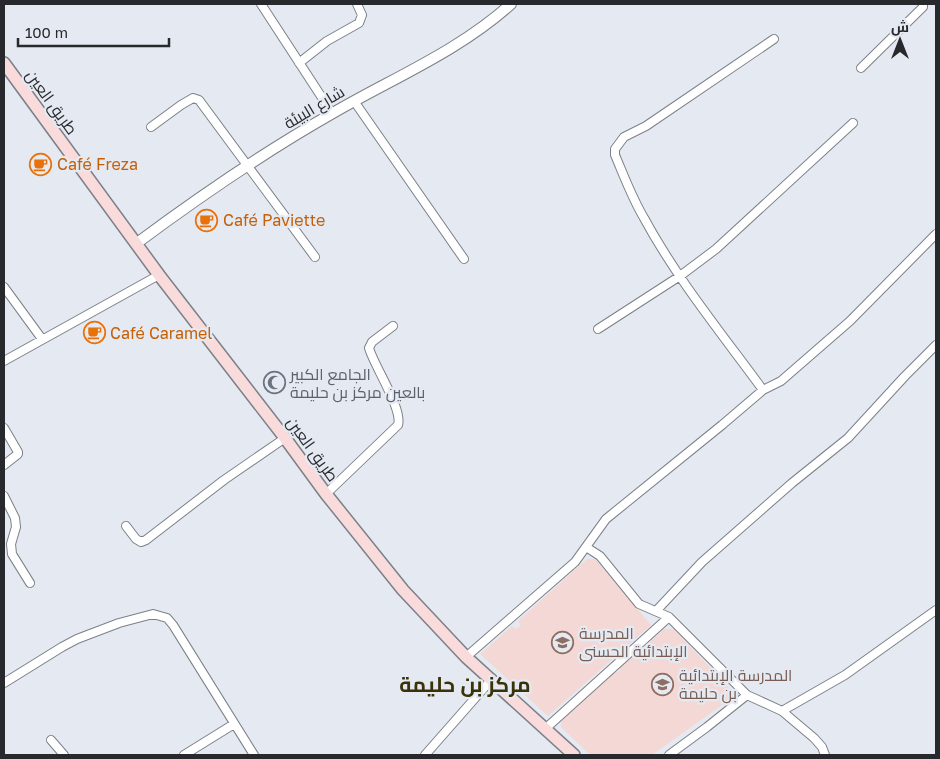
<svg xmlns="http://www.w3.org/2000/svg" width="940" height="759" font-family="'Golos Text',Cairo,sans-serif">
  <style>
    .education { fill: #f3d8d5 }
    .lines { fill: none; stroke-linecap: round; stroke-linejoin: round }
    .minor-casing { stroke: #7c8087; stroke-width: 10 }
    .tertiary-casing { stroke: #7c8087; stroke-width: 12 }
    .secondary-casing { stroke: #7c8087; stroke-width: 14 }
    .minor { stroke: #fff; stroke-width: 8 }
    .tertiary { stroke: #fff; stroke-width: 10 }
    .secondary { stroke: #fadbdc; stroke-width: 11 }
    .labels { text-anchor: middle; stroke-width: 4.5; stroke-linejoin: round; paint-order: stroke }
    .street-label { font-size: 16px; fill: #27292c; stroke: #e5e9f1 }
    .food-label { font-size: 16px; fill: #c56008; stroke: #e5e9f1; text-anchor: start }
    .worship-label { font-size: 16px; fill: #5b616d; stroke: #e5e9f1; text-anchor: start }
    .education-label { font-size: 16px; fill: #785e54; stroke: #e5e9f1; text-anchor: start }
    .district-label { font-size: 21px; font-weight: bold; fill: #3a3307; stroke: #e5e9f1 }
  </style>
  <rect width="100%" height="100%" fill="#e5e9f1"/>
  <path class="education" d="M587,559H595L651,625L548,716L480,654L512,626L516,629L521,626L518,621Z
    M664,629H674L736,695L652,755H590L561,727V720L613,672L616,673L620,670V667L645,647Z"/>
  <g class="lines">
    <defs>
      <path id="minor" d="M261,4L332,113
        M299,63L327,41L359,23L362,15L357,4
        M861,68L923,7V4
        M354,101L464,259
        M151,127L181,105L193,98L199,100L315,257
        M4,287L42,339
        M598,329L680,276L716,249L853,123
        M4,361L159,275
        M763,390C722,334 677,279 644,218C632,198 624,176 615,155V149L624,137L646,126L774,39
        M4,428L18,452V454L4,465
        M326,494L398,425C403,409 374,366 369,348L372,342L393,326
        M4,496L15,518L16,527L11,544L12,554L30,583
        M126,526L136,539L141,542L146,540L224,480L285,438
        M586,547L600,556L639,604L669,617L747,695L782,711L814,738L822,747L825,755
        M657,610L702,562L792,483L848,438L905,376L936,345
        M466,657L575,562L606,519L722,425L763,390L781,381L850,321L936,234
        M4,683L62,647L77,639L119,623L153,614L167,618L173,625L254,755
        M782,711L845,675L936,610
        M545,729L669,617
        M51,740L64,755
        M184,755L234,724
        M425,755L491,680
        M669,755L707,727L747,695"/>
      <path id="tertiary" d="M137,243C199,197 266,151 333,113C393,78 459,51 511,4"/>
      <path id="secondary" d="M4,63L159,275L285,438L326,494L403,590L466,657L574,755"/>
    </defs>
    <use href="#minor" class="minor-casing"/>
    <use href="#tertiary" class="tertiary-casing"/>
    <use href="#secondary" class="secondary-casing"/>
    <use href="#minor" class="minor"/>
    <use href="#tertiary" class="tertiary"/>
    <use href="#secondary" class="secondary"/>
  </g>
  <defs>
    <symbol id="cafe-ring" viewBox="-11 -11 22 22"><circle r="9.5" fill="#e5e9f1" stroke="#e8710a" stroke-width="1.5"/><path d="M-5.5-4.5H6V0H3Q3 3.5 0 3.5H-2.5Q-5.5 3.5-5.5 0ZM3-3.2v2h1.7v-2ZM-6 4.5H4V6H-6Z" fill="#e8710a"/></symbol>
    <symbol id="mosque-ring" viewBox="-11 -11 22 22"><circle r="9.5" fill="#e5e9f1" stroke="#6b7280" stroke-width="1.5"/><path d="M3.5-4.9A6 6 0 1 0 3.5 4.9A5 5 0 1 1 3.5-4.9Z" fill="#6b7280"/></symbol>
    <symbol id="school-ring" viewBox="-11 -11 22 22"><circle r="9.5" fill="#e5e9f1" stroke="#8d6e63" stroke-width="1.5"/><path d="M0-5L7-2L0 1L-7-2ZM-4 1L0 2.5L4 1V4Q0 6-4 4Z" fill="#8d6e63"/></symbol>
  </defs>
  <g fill-rule="evenodd">
    <use href="#cafe-ring" x="28" y="152" width="25" height="25"/>
    <use href="#cafe-ring" x="194" y="208" width="25" height="25"/>
    <use href="#cafe-ring" x="82" y="320" width="25" height="25"/>
    <use href="#mosque-ring" x="262" y="370" width="25" height="25"/>
    <use href="#school-ring" x="550" y="630" width="25" height="25"/>
    <use href="#school-ring" x="650" y="672" width="25" height="25"/>
  </g>
  <g class="labels">
    <g class="street-label">
      <text transform="translate(52 102) rotate(54)" y="6">طريق العين</text>
      <text transform="translate(314 107) rotate(-31)" y="6">شارع البيئة</text>
      <text transform="translate(313 449) rotate(54)" y="6">طريق العين</text>
    </g>
    <g class="food-label">
      <text x="57" y="170">Café Freza</text>
      <text x="223" y="226">Café Paviette</text>
      <text x="110" y="339">Café Caramel</text>
    </g>
    <g class="worship-label">
      <text x="290" y="380">الجامع الكبير<tspan x="290" dy="18">بالعين مركز بن حليمة</tspan></text>
    </g>
    <g class="education-label">
      <text x="579" y="639">المدرسة<tspan x="579" dy="18">الإبتدائية الحسنى</tspan></text>
      <text x="679" y="681">المدرسة الإبتدائية<tspan x="679" dy="18">بن حليمة</tspan></text>
    </g>
    <g class="district-label">
      <text x="465" y="692">مركز بن حليمة</text>
    </g>
  </g>
  <rect width="940" height="759" fill="none" stroke="#27292c" stroke-width="10"/>
  <g transform="translate(900 40)" stroke="#e5e9f1" stroke-width="4" paint-order="stroke">
  <path d="M0-4L9 19L0 12L-9 19Z" fill="#27292c"/>
  <text y="-8" font-size="14" font-weight="bold" text-anchor="middle" fill="#27292c">ش</text>
  </g>
  <path d="M18 38v8h151v-8" fill="none" stroke="#27292c" stroke-width="2.5"/>
  <text x="25" y="38" font-size="15" fill="#27292c" stroke="#e5e9f1" stroke-width="4" paint-order="stroke">100 m</text>
</svg>
